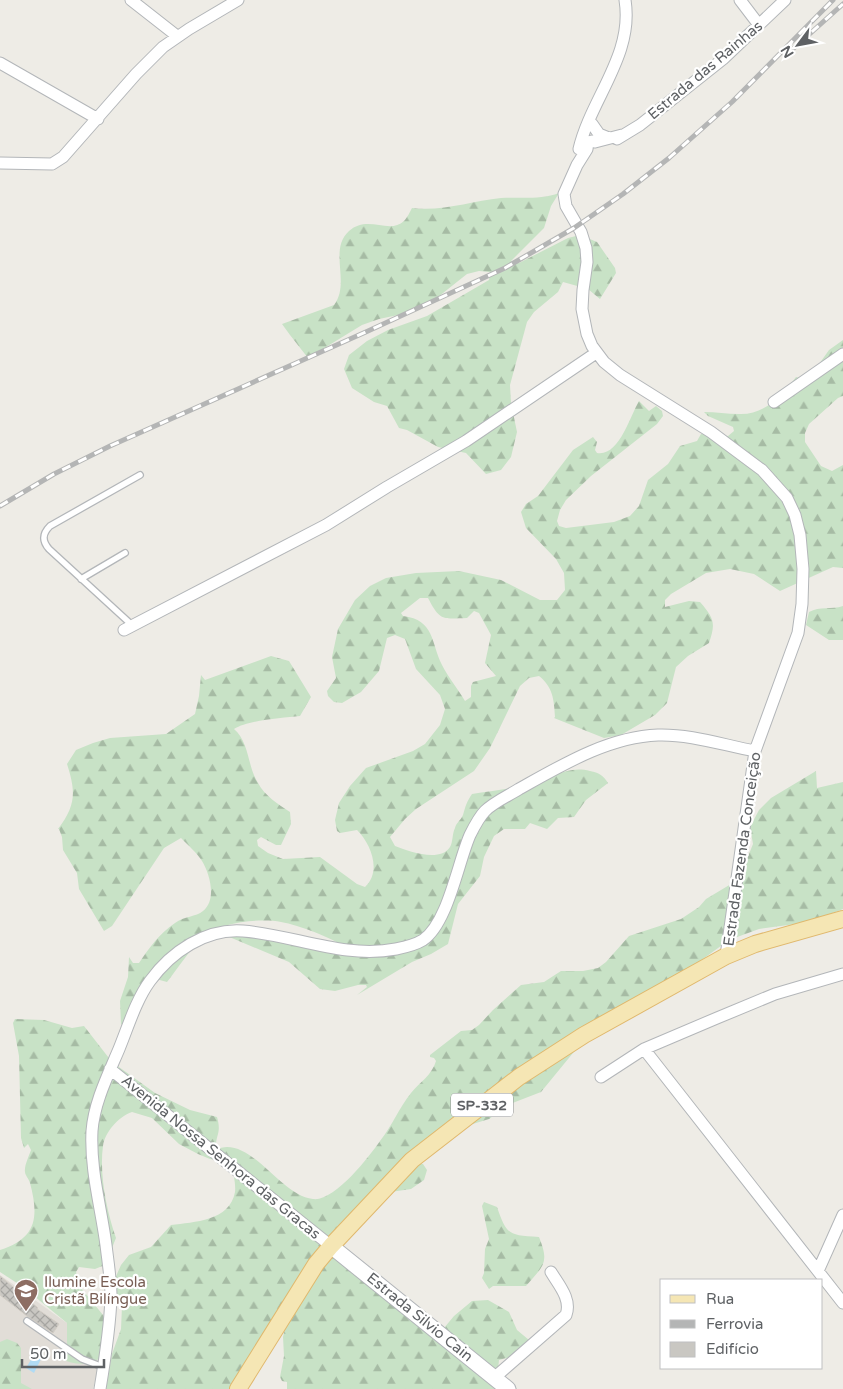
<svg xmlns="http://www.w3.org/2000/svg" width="843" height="1389" font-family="'Varela Round',sans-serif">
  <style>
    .education { fill: #e1ddd7 }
    .forest { fill: url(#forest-firs); fill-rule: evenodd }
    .water { fill: #b0dbf4 }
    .building { fill: url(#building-cross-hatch); stroke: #d2cdc5 }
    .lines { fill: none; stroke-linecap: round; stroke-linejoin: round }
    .lane-casing { stroke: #b3b6b9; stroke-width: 8 }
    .street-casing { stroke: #b3b6b9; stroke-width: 13 }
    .secondary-casing { stroke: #b2b5b9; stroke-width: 17 }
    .primary-casing { stroke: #e0b86d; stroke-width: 18 }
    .lane { stroke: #fff; stroke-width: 5.5 }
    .street { stroke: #fff; stroke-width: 11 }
    .secondary { stroke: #fff; stroke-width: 15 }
    .primary { stroke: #f5e6b4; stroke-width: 16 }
    .rail-casing { stroke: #b4b5b5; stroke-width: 5 }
    .rail { stroke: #fff; stroke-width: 3; stroke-dasharray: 9; stroke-linecap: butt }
    .labels { text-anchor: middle; stroke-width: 4.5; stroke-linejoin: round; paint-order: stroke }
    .shield { fill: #fff; stroke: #8e9092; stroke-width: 1 }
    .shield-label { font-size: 14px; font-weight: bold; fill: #5e6164 }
    .street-label { font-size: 15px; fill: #5e6164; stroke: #fff }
    .education-label { font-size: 15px; fill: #785e54; stroke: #fff; text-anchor: start }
  </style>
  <defs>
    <pattern id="forest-firs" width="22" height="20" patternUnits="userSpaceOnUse" patternTransform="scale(1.25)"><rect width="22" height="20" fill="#c8e2c6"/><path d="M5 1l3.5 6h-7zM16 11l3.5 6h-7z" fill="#a6bba4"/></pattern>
    <pattern id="building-cross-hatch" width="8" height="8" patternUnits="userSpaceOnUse" patternTransform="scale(1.25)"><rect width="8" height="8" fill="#c9c7c2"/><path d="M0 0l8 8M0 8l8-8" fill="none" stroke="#a6a5a1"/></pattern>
  </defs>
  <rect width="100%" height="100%" fill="#eeece6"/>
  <path class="education" d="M0,1275L103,1349L93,1389H0Z"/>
  <path class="forest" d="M559,193L551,206L544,228L511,261L519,263L568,238L580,235L597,242L615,268L616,273L600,299L588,289L563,282L558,292L534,312L527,322L510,385L511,403L517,432L511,457L501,470L486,474L466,453L438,447L407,430L399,428L387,406L374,402L352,388L344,369L349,355L367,341L388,330L427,316L489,280L490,272L479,271L467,274L438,297L418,309L403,314L379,319L362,325L308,358L290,335L282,324L334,305C351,283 328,250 349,231C368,214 389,235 404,221C407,218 410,212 412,208C442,212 471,201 501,198C519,197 541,200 559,193Z
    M843,340V396L838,398L809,424L805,433V442L821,466L832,471L843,465V568L833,567L780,591L754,574L730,569L706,573L671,594L665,600V607L689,601L700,602C714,618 716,623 709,643L688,656L676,667L667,703L655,715L621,735L604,738L554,718L555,717C554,700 553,687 539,676L529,678L520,686L490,748L474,771L416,809L405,819L390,837L395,846C408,851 440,863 450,847C453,842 452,834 455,828C456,823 461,820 463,815C466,805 466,803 472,794C491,791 512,789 530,784C551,779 567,765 590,771C599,773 603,775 608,783L586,800L574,817L558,818L547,829L530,823L525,829H504L494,836L484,857L480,876L458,904L448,944L431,954L412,962L357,995L367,987L366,985H358L335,991L320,989L289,962L227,936L234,933L348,949C333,938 299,925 281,922C261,918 219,922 203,937C190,949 179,967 167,982L156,979L129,1017L121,1025L120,1001L128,977L129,957L133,963H139C149,948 159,934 175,923C184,916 196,917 203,911C217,900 210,874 202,861C197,853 188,845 181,838L164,848L112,926L104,931L79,889L77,873L63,850L62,837L59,829H58C76,805 76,792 67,764L76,750L93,743L110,738L166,734L195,714L199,696L201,675L205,680L271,656L289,661L311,697L300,716C282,718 248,720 234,729C250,743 247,766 258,783C265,796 278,804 290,812L291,824L281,845H276L261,837L257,840L258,846L268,853L283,859L320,857L357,884L365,887C382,871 371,844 357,830L340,833L337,831L335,820L339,803L350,786L366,768L413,751L425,744L440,725L445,709L440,695L416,669L405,639L395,635L387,638L379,671L361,692L342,703L334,702L328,696L327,691L336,678L332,657L338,629L355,600L370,586L386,578L416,573L459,571L501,580L540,600H557L565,590L564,573L556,559L526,528L521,512L526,504L538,496L573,450L593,437L597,442L595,450L597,453C619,457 630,416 639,401L649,411L656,406L662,411L663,416L657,424L591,476L566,500L560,510L557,521L559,526L566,528L614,522L630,516L639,506L648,480L668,464L680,446L697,441L701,434L728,436L734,431L733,427L708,416L704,412C716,412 727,414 739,414C764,415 782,396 796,377L803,379L812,374L829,350ZM420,598H428C440,621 442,619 467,618L474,611L479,613L491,635L485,663L496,676L473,682L471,686V697L465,701C458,689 448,677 442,665C431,643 435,620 403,616L401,613Z
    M843,606V640H829L806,625L809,612C820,606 831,610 843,606Z
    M816,771L817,788L843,782V909L810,922L759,929L729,940L655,994L582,1042L541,1092L510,1104L489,1119L463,1127L416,1163L423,1164L427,1170L424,1180L411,1189L377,1194L335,1243L439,1334L454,1316L472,1301L488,1300L509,1312L517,1330L529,1340L531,1345L521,1354L499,1360L498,1370L517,1389H287V1382L282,1381L280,1377L284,1356L283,1337L287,1320L239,1389H106L112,1354L121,1329L122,1306L113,1283L121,1265L129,1255L151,1247L171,1225C194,1222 230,1221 235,1192C236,1184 233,1173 232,1165L224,1161L210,1159L198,1154L179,1144L152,1118L132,1112C118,1117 105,1132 103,1146C99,1175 107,1212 116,1238L105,1265L95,1269L79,1267L76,1272L81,1288L103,1315L106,1327L100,1358C87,1367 74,1364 60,1359L59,1356L65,1352L67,1348V1323L23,1287L0,1272V1250C37,1238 39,1217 30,1183C29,1179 25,1175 25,1172C24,1166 29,1156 31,1150L28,1144L24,1148L21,1138L19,1056L13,1023L15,1019L44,1020L72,1028L84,1026L112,1062L155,1093L190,1110L217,1117C222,1134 215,1135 216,1149C219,1148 224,1147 227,1147C257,1147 283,1196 313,1199C334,1202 369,1157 380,1141C392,1126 399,1108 411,1093C420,1082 432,1075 436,1061L434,1058L430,1057V1055L461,1031L472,1030L479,1025L493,1010L521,985L544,982L561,971H583L598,968L606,962L629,936L681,919L699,907L706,899L736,881L745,864L753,844L750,827L759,810L771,798Z
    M484,1202L497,1207C507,1236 509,1235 539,1237C550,1264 543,1266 526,1286H493L489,1289L482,1278L484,1273L485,1249L489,1239L482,1206Z
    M7,1339L17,1343L21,1348V1383L32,1389H0V1342Z"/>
  <path class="water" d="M35,1353L42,1357L34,1373L26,1368Z"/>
  <path class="building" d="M0,1276L38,1308L37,1309L59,1324L53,1333L27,1316L0,1295Z"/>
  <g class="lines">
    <defs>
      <path id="lane" d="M81,579L125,553
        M133,626L49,549C42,541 42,534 50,526L140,475
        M27,1321L82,1359L103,1367"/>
      <path id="street" d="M131,0L177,36
        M740,0L759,25
        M0,63L98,119
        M592,124L599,134L609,138
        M622,135L595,142L592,141L588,142L587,149L577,165L564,194L566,206L581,232L586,248L587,262L583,290L582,309L587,334L592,346L604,362L620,375L711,432L762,470L787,498L795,515L800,535L803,569L802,604L798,633L755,751L726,956
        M617,139L640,125L723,59L785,0
        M579,149C591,98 634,55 625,0
        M0,163L52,164L63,157L136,74L163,47L189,29L238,0
        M774,402L843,354
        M124,630L326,525L387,487L466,441L596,353
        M644,1049L843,1303
        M110,1069L331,1246
        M601,1077L644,1049L717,1018L775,994L843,974
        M818,1271L843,1215
        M494,1378L566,1315C572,1299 558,1284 551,1272
        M100,1389C105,1359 110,1328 111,1297C111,1280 108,1262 106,1245C101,1207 90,1170 92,1131C94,1103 108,1075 119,1049C128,1027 136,1000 150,981C171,952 206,928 243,931C294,935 344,959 396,949C406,947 415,945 423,940C448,923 458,862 470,835C474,827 479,817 485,811C494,802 508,796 519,789C562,765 608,737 658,735C690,734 723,745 755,751"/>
      <path id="secondary" d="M331,1246L508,1389"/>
      <path id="primary" d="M238,1389L316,1264L331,1246L412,1160L519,1077L584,1035L726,956L755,944L843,919"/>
    </defs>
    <use href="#lane" class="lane-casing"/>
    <use href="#street" class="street-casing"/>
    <use href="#secondary" class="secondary-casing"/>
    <use href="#primary" class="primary-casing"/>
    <use href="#lane" class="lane"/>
    <use href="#street" class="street"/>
    <use href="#secondary" class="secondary"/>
    <use href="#primary" class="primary"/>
    <defs>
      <path id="rail" d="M785,56L843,4
        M0,506L54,474L110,446L368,331L505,268L574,228L623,194L669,158L732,102L833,0"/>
    </defs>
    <use href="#rail" class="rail-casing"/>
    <use href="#rail" class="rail"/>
  </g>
  <defs>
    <symbol id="school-pin" viewBox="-11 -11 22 30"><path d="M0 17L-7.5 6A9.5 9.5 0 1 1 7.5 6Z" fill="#8d6e63" stroke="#fff"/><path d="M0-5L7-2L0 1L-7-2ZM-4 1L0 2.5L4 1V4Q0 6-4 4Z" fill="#fff"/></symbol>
  </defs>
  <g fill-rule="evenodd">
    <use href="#school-pin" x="12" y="1277" width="28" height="38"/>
  </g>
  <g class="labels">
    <rect class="shield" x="451" y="1093.5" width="62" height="23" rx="4"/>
    <g class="shield-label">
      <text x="482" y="1110">SP-332</text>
    </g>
    <g class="street-label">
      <text transform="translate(705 70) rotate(-40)" y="5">Estrada das Rainhas</text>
      <text transform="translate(742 849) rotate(-82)" y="5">Estrada Fazenda Conceição</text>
      <text transform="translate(221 1157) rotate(39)" y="5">Avenida Nossa Senhora das Gracas</text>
      <text transform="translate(420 1317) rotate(39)" y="5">Estrada Silvio Cain</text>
    </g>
    <g class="education-label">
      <text x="44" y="1287">Ilumine Escola<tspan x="44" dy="17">Cristã Bilíngue</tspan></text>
    </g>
  </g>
  <rect x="660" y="1279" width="162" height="90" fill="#ffffff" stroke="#bfc0c1"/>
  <rect x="670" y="1295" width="25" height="8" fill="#f5e6b4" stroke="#bfc0c1"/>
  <text x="706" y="1304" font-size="15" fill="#5e6164">Rua</text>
  <rect x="670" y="1320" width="25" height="8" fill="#b4b5b5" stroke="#bfc0c1"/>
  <text x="706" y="1329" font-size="15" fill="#5e6164">Ferrovia</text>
  <rect x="670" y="1342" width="25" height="15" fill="#c9c7c2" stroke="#bfc0c1"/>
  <text x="706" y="1354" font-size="15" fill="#5e6164">Edifício</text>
  <g transform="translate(798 45) rotate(238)" stroke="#ffffff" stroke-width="4" paint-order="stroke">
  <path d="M0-4L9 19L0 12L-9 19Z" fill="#5e6164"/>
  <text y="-8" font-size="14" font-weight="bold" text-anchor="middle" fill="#5e6164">N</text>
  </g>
  <path d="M22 1359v8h82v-8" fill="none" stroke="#5e6164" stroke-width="2.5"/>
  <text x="30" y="1359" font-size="15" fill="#5e6164" stroke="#ffffff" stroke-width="4" paint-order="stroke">50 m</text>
</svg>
